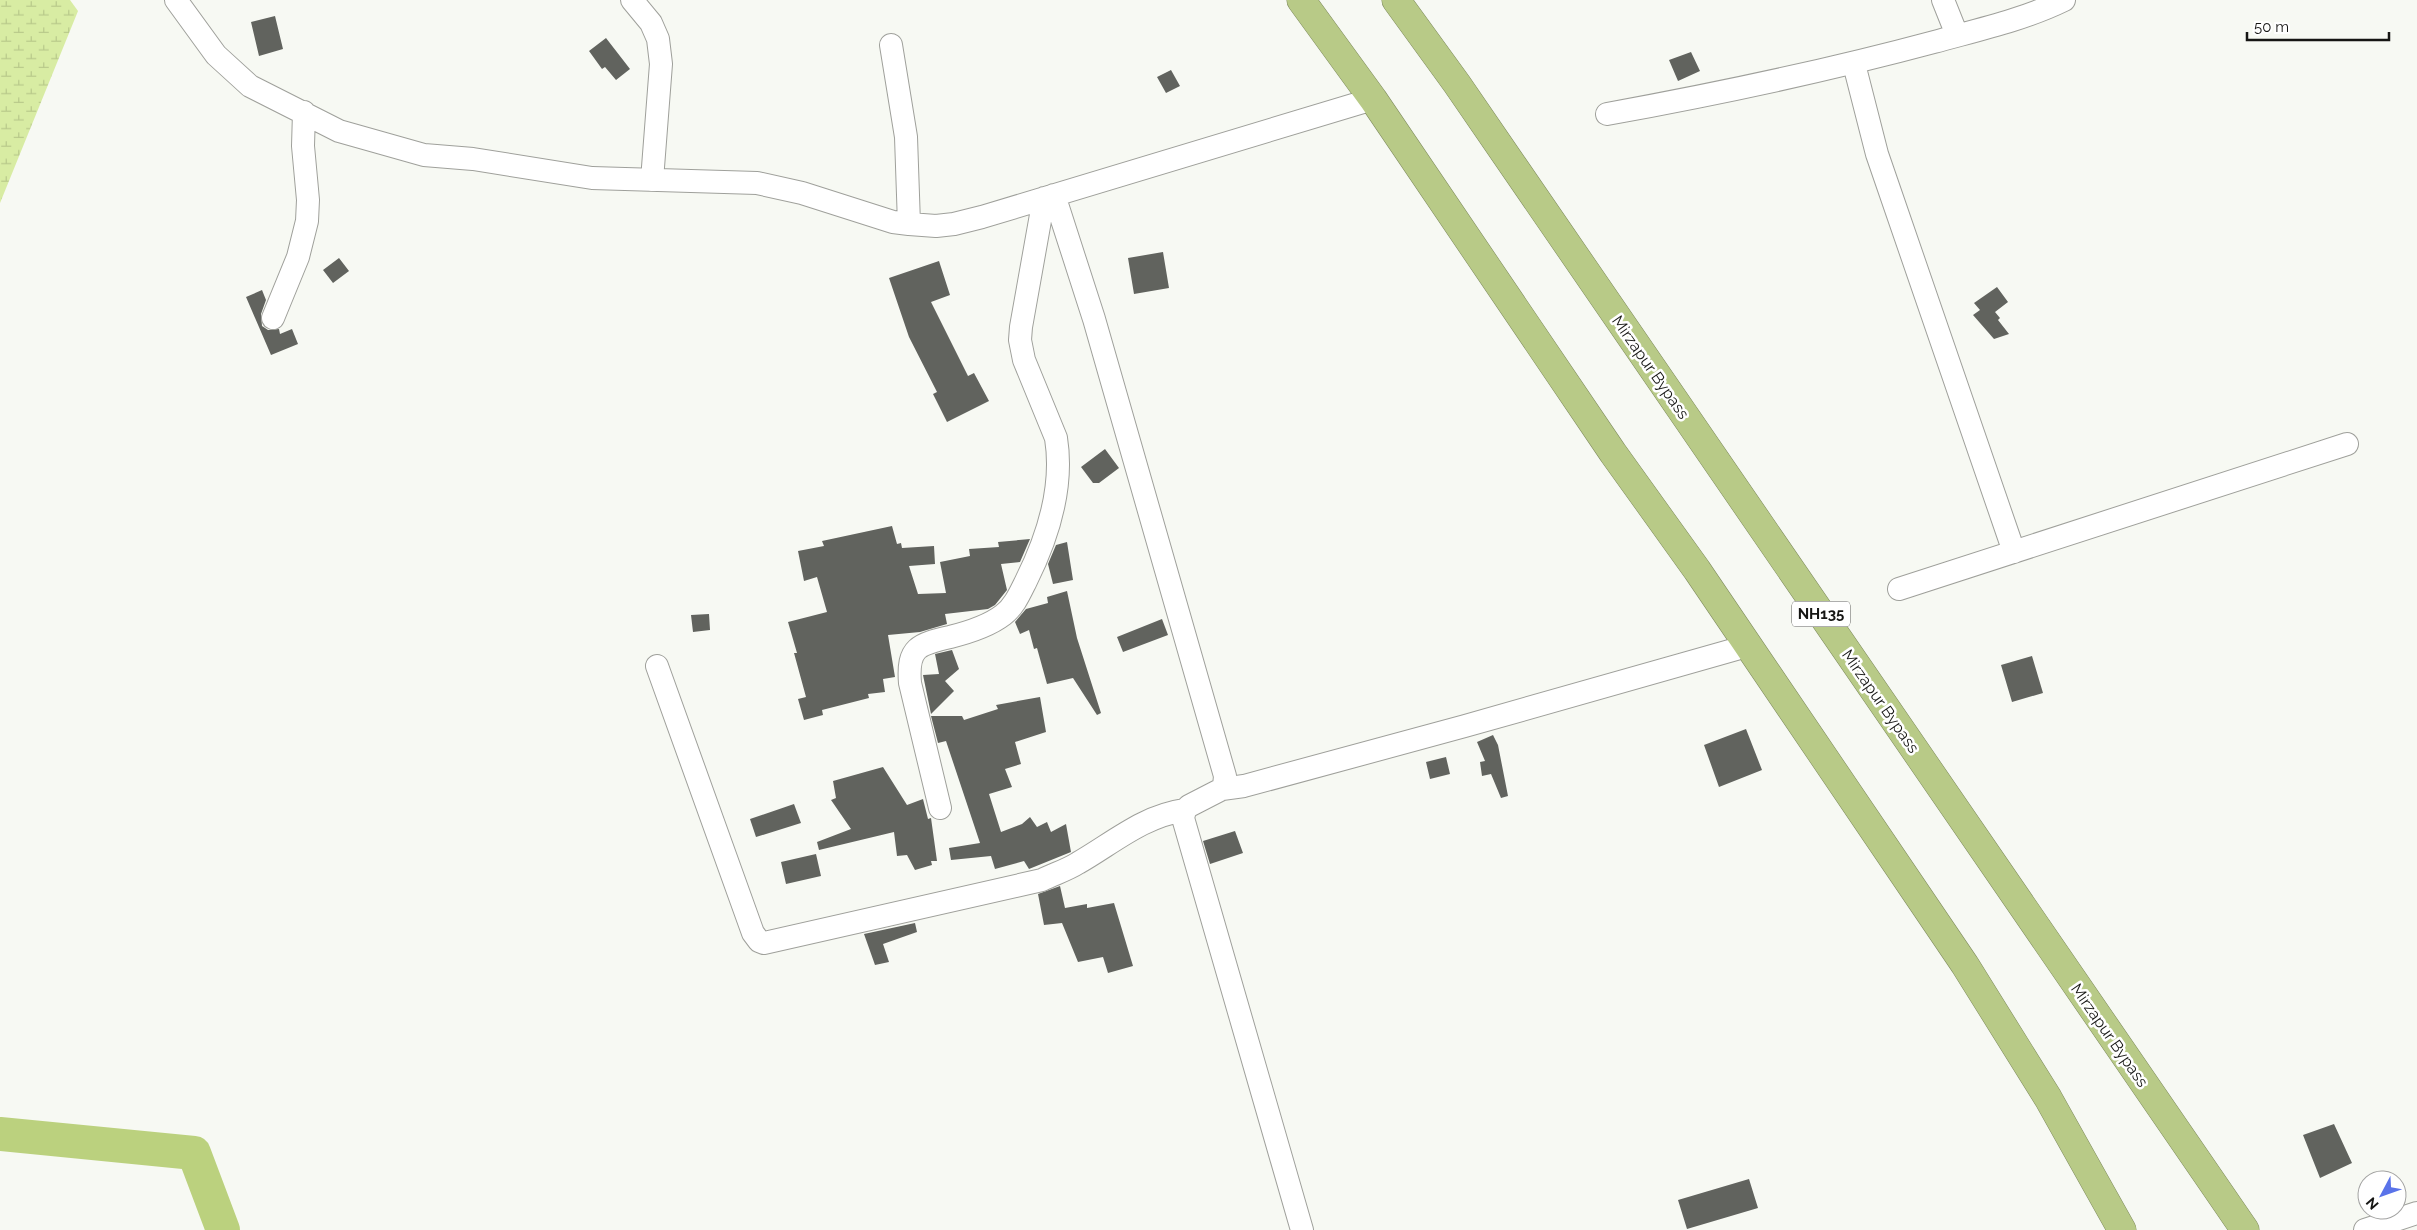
<svg xmlns="http://www.w3.org/2000/svg" width="2417" height="1230" font-family="Raleway,sans-serif">
  <style>
    .wetland { fill: url(#wetland-marsh) }
    .lines { fill: none; stroke-linecap: round; stroke-linejoin: round }
    .river { stroke: #bbd17e; stroke-width: 34 }
    .building { fill: #61635e }
    .street-casing { stroke: #9fa09b; stroke-width: 24 }
    .highway-casing { stroke: #7f8b5f; stroke-width: 29 }
    .street { stroke: #fff; stroke-width: 22 }
    .highway { stroke: #b8ca87; stroke-width: 28 }
    .labels { text-anchor: middle; stroke-width: 5; stroke-linejoin: round; paint-order: stroke }
    .shield { fill: #fff; stroke: #5c5c5a; stroke-width: 1 }
    .shield-label { font-size: 15px; font-weight: bold; fill: #161614 }
    .street-label { font-size: 16px; fill: #161614; stroke: #fff }
  </style>
  <defs>
    <pattern id="wetland-marsh" width="20" height="14" patternUnits="userSpaceOnUse" patternTransform="scale(1.25)"><rect width="20" height="14" fill="#d8eca3"/><path d="M1 5h8M5 5V1M11 12h8M15 12V8" fill="none" stroke="#b9ca8b"/></pattern>
  </defs>
  <rect width="100%" height="100%" fill="#f7f9f3"/>
  <path class="wetland" d="M0,0H70L78,11L0,203Z"/>
  <g class="lines">
    <path class="river" d="M0,1134L194,1153L223,1230"/>
  </g>
  <path class="building" d="M275,16L283,49L259,56L251,22Z
    M606,38L630,69L616,80L605,67L602,69L589,51Z
    M1691,52L1700,71L1678,81L1669,60Z
    M1171,70L1180,86L1166,93L1157,77Z
    M1163,252L1169,288L1134,294L1128,258Z
    M339,258L349,271L333,283L323,270Z
    M939,261L950,295L931,302L968,376L974,373L989,401L947,422L933,394L937,392L909,337L889,278Z
    M1997,287L2008,302L1995,312L2000,318L1998,320L2009,334L1994,339L1973,315L1980,310L1974,303Z
    M262,290L266,300L261,314L262,326L268,330L279,329L280,334L292,329L298,344L271,355L246,297Z
    M1105,449L1119,468L1099,483H1093L1081,467Z
    M892,526L897,544L901,543L902,548L934,546L935,564L909,566L918,594L946,593L940,562L970,556L969,549L999,547L998,542L1030,539L1020,562L1001,564L1007,590L995,605L988,609L945,614L947,624L920,632L888,635L895,677L883,679L885,692L868,694L869,698L822,710L823,715L804,720L798,699L806,697L794,653H797L788,622L827,612L817,577L804,581L798,551L824,546L822,541Z
    M1067,542L1073,580L1053,584L1048,564L1056,545Z
    M1067,591L1077,638L1101,713L1097,715L1073,678L1047,684L1037,648L1034,649L1029,630L1020,634L1015,622L1026,609L1048,603L1047,597Z
    M709,614L710,630L693,632L691,615Z
    M1162,619L1168,635L1123,652L1117,637Z
    M952,650L959,669L945,681L954,691L931,714L923,675L939,674L935,654Z
    M2032,656L2043,693L2012,702L2001,665Z
    M1040,697L1046,732L1015,742L1021,764L1005,769L1012,787L989,794L1001,832L1022,824L1030,817L1037,827L1047,822L1051,832L1066,824L1071,852L1029,869L1024,861L995,869L991,856L951,860L949,848L980,843L946,741L938,743L931,716H962L964,720L998,709L996,705Z
    M1746,729L1762,770L1719,787L1704,745Z
    M1493,735L1498,745L1508,796L1501,798L1491,774L1482,776L1480,762L1485,761L1477,742Z
    M1446,757L1450,774L1430,779L1426,762Z
    M883,767L907,805L923,799L928,819L931,818L937,861H931L932,865L915,870L907,855L897,856L894,832L819,850L817,842L851,829L831,800L836,798L833,781Z
    M794,804L801,823L756,837L750,819Z
    M1235,831L1243,853L1210,864L1203,841Z
    M816,854L821,876L786,884L781,862Z
    M1060,886L1065,908L1087,904V908L1114,903L1133,966L1108,973L1103,957L1078,962L1062,923L1044,925L1038,894Z
    M915,923L917,932L883,944L889,962L875,965L864,934Z
    M2334,1124L2352,1163L2320,1178L2303,1135Z
    M1749,1179L1758,1208L1687,1229L1678,1200Z"/>
  <g class="lines">
    <defs>
      <path id="street" d="M176,0L216,55L250,86L339,131L424,155L473,159L592,178L757,183L802,193L893,222L909,224L936,226L954,224L982,217L1373,99
        M632,0L651,23L658,39L661,64L652,180
        M1943,0L1957,35
        M891,45L906,137L909,224
        M1854,64L1877,154L2014,552
        M1607,114C1717,94 1826,71 1934,42C1977,30 2023,20 2064,0
        M1054,195L1094,319L1225,776L1224,786L1222,789L1189,806L1185,810L1183,818L1302,1230
        M273,318L298,257L307,221L308,200L303,146L304,112
        M1899,589L2347,444
        M657,666L753,933L759,941L764,943L1042,880C1054,874 1067,870 1078,863C1113,843 1143,816 1185,810
        M1222,789L1244,786L1465,726L1740,648
        M940,808L910,683C907,647 919,644 950,637C966,633 990,625 1003,615C1014,607 1020,593 1026,581C1048,537 1064,488 1056,438L1024,360L1020,340L1021,327L1044,198
        M2365,1230L2417,1213"/>
      <path id="highway" d="M1301,0L1373,99L1613,453L1697,570L1965,965L2048,1098L2122,1230
        M1396,0L1457,84L2245,1230"/>
    </defs>
    <use href="#street" class="street-casing"/>
    <use href="#highway" class="highway-casing"/>
    <use href="#street" class="street"/>
    <use href="#highway" class="highway"/>
  </g>
  <g class="labels">
    <rect class="shield" x="1792" y="601.5" width="58" height="25" rx="4"/>
    <g class="shield-label">
      <text x="1821" y="619">NH135</text>
    </g>
    <g class="street-label">
      <text transform="translate(1651 367) rotate(55)" y="6">Mirzapur Bypass</text>
      <text transform="translate(1881 701) rotate(55)" y="6">Mirzapur Bypass</text>
      <text transform="translate(2110 1035) rotate(55)" y="6">Mirzapur Bypass</text>
    </g>
  </g>
  <g transform="translate(2382 1195) rotate(229)"><circle r="24" fill="#ffffff" stroke="#a2a2a1"/>
  <path d="M0-4L9 19L0 12L-9 19Z" fill="#5a73e9"/>
  <text y="-8" font-size="14" font-weight="bold" text-anchor="middle" fill="#161614">N</text>
  </g>
  <path d="M2247 32v8h142v-8" fill="none" stroke="#161614" stroke-width="2.5"/>
  <text x="2254" y="32" font-size="15" fill="#161614" stroke="#ffffff" stroke-width="4" paint-order="stroke">50 m</text>
</svg>
